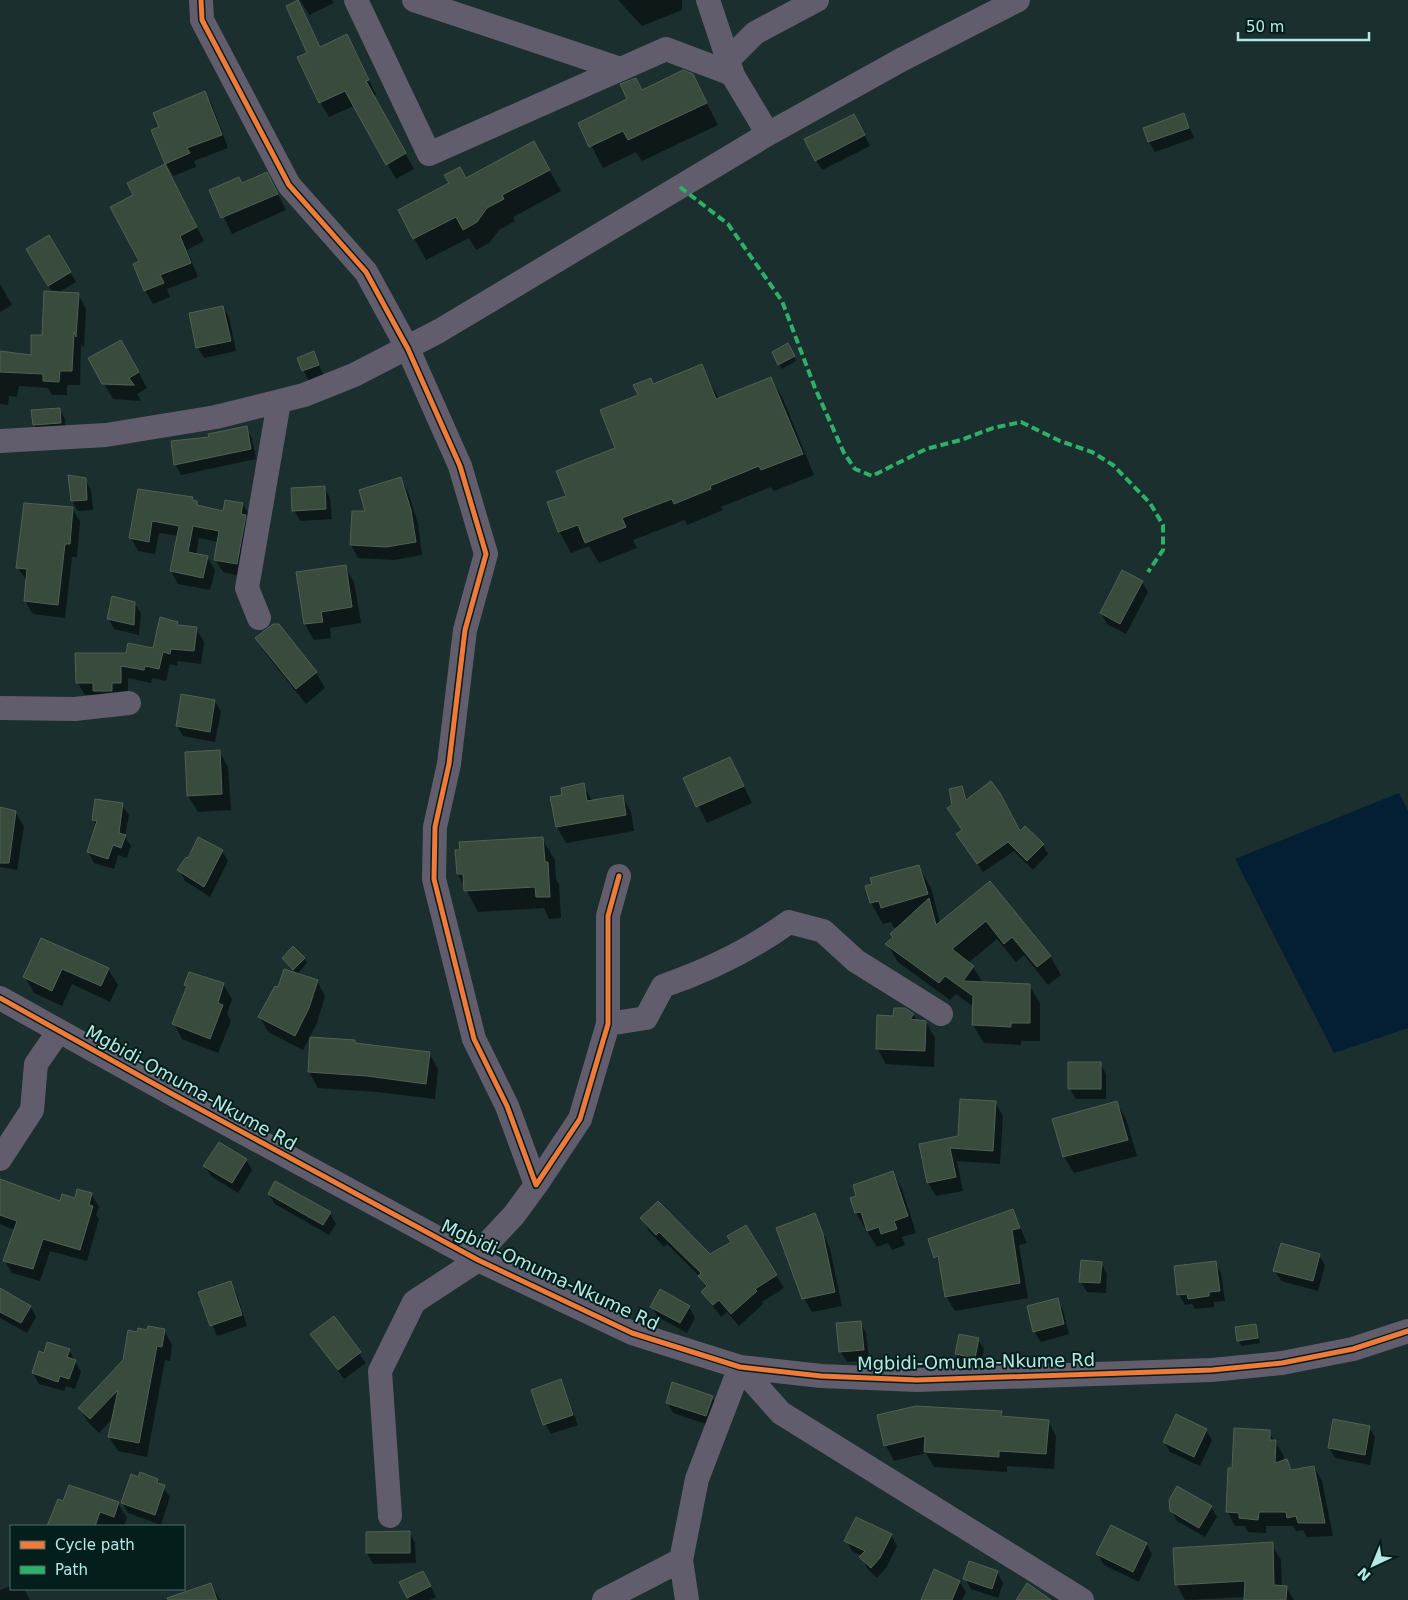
<svg xmlns="http://www.w3.org/2000/svg" width="1408" height="1600" font-family="'DejaVu Sans',sans-serif">
  <style>
    .water { fill: #041e33 }
    .shadow { fill: #0007; fill-rule: evenodd }
    .building { fill: #394b3d; stroke: #516152 }
    .lines { fill: none; stroke-linecap: round; stroke-linejoin: round }
    .minor { stroke: #625d6d; stroke-width: 24 }
    .quiet { stroke: #2db169; stroke-width: 4; stroke-dasharray: 8 4; stroke-linecap: butt }
    .cycleway-casing { stroke: #041e1c; stroke-width: 8 }
    .cycleway { stroke: #f17a3a; stroke-width: 5 }
    .labels { text-anchor: middle; stroke-width: 4; stroke-linejoin: round; paint-order: stroke }
    .street-label { font-size: 18px; fill: #b4e9e4; stroke: #041e1c }
  </style>
  <rect width="100%" height="100%" fill="#1a2f2e"/>
  <path class="water" d="M1399,793L1408,811V1028L1334,1053L1235,859Z"/>
  <path class="shadow" d="M300,0H332L334,3L309,15Z
    M618,0H682V10L642,26Z
    M298,2L321,48L355,51L376,95L373,97L414,169L396,179L354,106L329,117L320,102Z
    M692,75L718,125L642,161L636,152L603,168L580,124L629,100L642,91Z
    M205,92L212,105L228,148L194,161L196,167L173,176L166,163L161,128Z
    M1184,115L1194,138L1155,152L1149,142Z
    M860,126L870,146L822,170L816,160Z
    M546,164L561,191L513,217L515,221L499,230L489,243L476,250L469,238L426,260L399,211L466,180Z
    M172,180L204,241L187,250L198,277L167,289L170,297L153,304L145,290L141,262Z
    M242,184L275,189L286,210L232,234L211,191Z
    M27,250L70,272L76,282L58,293L78,294L86,309L84,348L81,343L80,385H67V395H52L48,388L19,386L17,397L9,396L8,405L0,404V352L32,356L43,336L53,293Z
    M0,284L12,305L0,312Z
    M223,307L229,317L236,351L204,358L198,348L190,314Z
    M121,341L147,388L137,394L141,401L113,399L90,359ZM106,382L135,384V386L105,385Z
    M791,350L796,361L782,369L779,364Z
    M313,352L324,376L309,381L303,370Z
    M701,366L719,399L771,378L783,399L814,475L774,491L771,487L721,507L723,510L687,525L685,520L633,540L637,548L599,563L589,546L571,553L559,531L568,496L617,449L639,396L651,379L654,385Z
    M59,409L65,419L66,434L40,435L34,425L33,412Z
    M246,428L252,438L256,459L181,475L175,464L211,438Z
    M70,477L85,479L91,490L93,510L78,511L72,501Z
    M401,479L408,492L418,524L422,555L394,560L358,558L351,545L366,512Z
    M324,487L330,498L332,519L300,521L294,510Z
    M139,490L192,498L199,507L224,512L243,504L250,517L244,577L223,572L215,559L219,542L199,538L196,555L207,557L215,570L210,590L178,584L171,571L178,536L159,533L155,554L138,551L131,538Z
    M72,508L80,521L77,557H72L65,618L33,614L25,601L27,581L18,568Z
    M345,566L354,582L361,623L330,628L331,638L314,640L305,624L297,573Z
    M1142,582L1148,592L1126,634L1107,624L1101,613Z
    M134,603L141,613L139,635L114,629L108,618Z
    M177,623L179,627L196,629L204,642L201,664L178,661L177,666L170,664L166,681L152,678L151,683L128,678V695H85L77,682L127,654L154,650Z
    M257,638L316,673L325,688L306,704L266,654Z
    M215,701L221,712L215,742L183,736L177,726Z
    M219,751L228,767L231,810L198,812L188,796Z
    M730,758L752,803L707,823L685,779Z
    M583,785L593,802L622,796L631,812L634,831L566,843L557,827L552,798L564,796Z
    M961,787L968,800L1020,832L1025,827L1043,845L1048,854L1033,870L1014,851L983,872L963,843V831L948,809L954,805Z
    M122,805L129,815L125,837L131,846L127,858L118,855L114,869L94,863L88,852L97,826L93,820Z
    M0,809L15,812L24,826L17,870L0,867Z
    M542,839L555,860L556,879L559,884L561,918L549,919L544,908L478,912L458,874Z
    M222,851L228,861L210,897L185,881L179,870Z
    M919,867L931,888L940,923L990,882L1050,956L1061,975L1048,985L1024,955L1016,962L997,939L968,963L973,967L983,983L1029,985L1040,1003V1041H1021V1045L984,1043L973,1025L974,1007L956,994L950,1000L898,962L887,944L899,927L894,928L891,922L883,924L871,903Z
    M42,939L108,969L118,985L110,1002L72,984L62,1006L34,993L25,977Z
    M283,958H304L307,963L297,974Z
    M317,981L325,996L317,1023L303,1050L268,1032L260,1017L278,989Z
    M223,984L232,999L227,1014L231,1021L218,1053L182,1039L174,1024L188,988L186,985Z
    M913,1014L917,1021L926,1022L935,1038L934,1067L886,1064L877,1048L895,1017Z
    M311,1038L354,1041L356,1044L429,1053L438,1069L435,1099L377,1092L318,1088L309,1072Z
    M1100,1063L1106,1074V1099H1076L1070,1089Z
    M995,1102L1003,1116L1000,1164L957,1161L963,1191L936,1196L928,1183L920,1145L959,1137Z
    M1117,1103L1126,1119L1137,1156L1074,1173L1064,1157L1054,1120Z
    M246,1160L252,1170L238,1193L211,1176L205,1166Z
    M893,1173L902,1189L916,1233L902,1237L905,1245L892,1250L888,1243L877,1247L856,1213L858,1196Z
    M0,1180L61,1203L91,1194L99,1207L96,1215L99,1219L87,1261L50,1251L40,1281L12,1273L5,1261L15,1230L0,1224Z
    M269,1194L330,1213L336,1224L329,1235L275,1204Z
    M1012,1210L1027,1243L1019,1245L1028,1298L955,1311L946,1296L941,1267L929,1240Z
    M815,1215L830,1249L842,1306L812,1312L804,1298Z
    M642,1219L710,1256L732,1242L746,1226L784,1288L762,1302L763,1304L739,1326L727,1312L721,1317L703,1292L707,1289L699,1276L667,1244L664,1247L649,1231Z
    M1319,1255L1325,1265L1318,1291L1281,1281L1275,1271Z
    M1101,1263L1107,1274L1106,1293L1087,1292L1081,1282Z
    M1215,1263L1221,1273L1225,1301L1214,1302V1307L1195,1309L1192,1304L1185,1305L1179,1295Z
    M230,1282L236,1292L247,1326L217,1336L199,1293Z
    M0,1290L30,1306L36,1317L27,1333L0,1318Z
    M1057,1300L1063,1310L1069,1334L1041,1342L1034,1331Z
    M652,1307H689L695,1318L687,1333L658,1317Z
    M334,1318L366,1363L344,1379L312,1334Z
    M860,1322L866,1333L869,1360L847,1362L841,1352L837,1325Z
    M1255,1326L1260,1343L1241,1346L1237,1328Z
    M164,1330L172,1345L170,1361L165,1360L147,1457L118,1451L109,1437L113,1418L99,1433L88,1422L79,1408L124,1360L138,1333Z
    M978,1339L984,1349L980,1368L962,1364L956,1354Z
    M69,1350L81,1372L75,1389L66,1386L64,1391L39,1384L33,1373L45,1354Z
    M561,1381L578,1425L551,1434L545,1424Z
    M712,1397L718,1407L712,1426L673,1413L667,1402Z
    M1001,1412L1004,1418L1048,1421L1056,1436L1054,1469L1007,1466V1472L934,1467L926,1453L894,1461L886,1446L878,1416Z
    M1369,1427L1375,1437L1370,1465L1335,1458L1329,1448Z
    M1206,1430L1212,1440L1200,1466L1170,1452L1164,1442Z
    M1269,1432L1284,1456L1283,1461L1286,1460L1292,1471L1314,1467L1322,1481L1333,1536L1307,1537L1303,1530L1296,1531L1293,1526H1266V1533L1248,1532L1245,1526H1235L1227,1511L1234,1470Z
    M139,1478L157,1480L170,1497L161,1525L128,1513L122,1503Z
    M64,1502L118,1503L127,1518L124,1526H49Z
    M1211,1507L1217,1517L1205,1537L1177,1521L1171,1510Z
    M409,1532L415,1543L416,1563L373,1564L367,1553V1533Z
    M891,1535L897,1546L886,1568L877,1578L867,1568L862,1556L852,1551L846,1540Z
    M1146,1543L1152,1554L1139,1582L1104,1565L1098,1554Z
    M1272,1544L1281,1560L1282,1587H1286L1294,1600H1245V1597L1185,1600L1177,1585Z
    M997,1572L1003,1583L998,1598L971,1589L965,1578Z
    M960,1582L966,1592L962,1600H922Z
    M401,1583H429L436,1597L430,1600H409Z
    M211,1584L220,1600H165Z
    M11,1586V1589H24L30,1600H0V1590Z"/>
  <path class="building" d="M298,0L320,47L347,34L369,80L366,81L406,153L386,165L345,91L319,103L297,57L307,53L286,6Z
    M683,70L693,74L707,103L628,140L623,131L589,147L578,123L627,99L620,84L636,78L642,90Z
    M205,91L222,135L187,148L190,153L165,164L151,130L159,127L153,113Z
    M1184,113L1189,128L1148,142L1143,128Z
    M854,114L865,135L815,161L804,139Z
    M534,141L550,170L502,195L504,199L487,208L477,222L463,230L456,217L413,239L398,210L449,183L444,175L460,167L466,178Z
    M165,164L197,227L180,236L191,263L160,275L164,283L144,291L133,264L139,261L110,207L133,195L127,183Z
    M267,172L278,194L221,218L209,190L239,177L242,183Z
    M49,235L71,272L48,286L26,249Z
    M44,291L79,293L76,337L74,332L72,371H60L59,382L43,381V374L0,372V351L31,355V335H42Z
    M223,306L231,341L196,348L189,313Z
    M121,340L139,372L129,378L134,385L102,384L88,358Z
    M788,343L795,356L778,365L772,352Z
    M314,351L319,365L302,371L297,358Z
    M702,364L716,399L771,377L803,454L761,470L759,466L710,486L711,489L674,504L672,499L622,518L626,527L585,543L578,525L558,532L547,502L566,496L556,471L615,448L600,410L638,395L633,385L651,378L653,384Z
    M60,408L61,423L33,425L31,410Z
    M247,426L251,449L174,465L171,441L209,437L208,434Z
    M68,475L86,478L87,500L71,501Z
    M401,477L411,510L416,542L386,547L350,545L352,511H365L359,490Z
    M325,486L326,509L292,511L291,488Z
    M138,489L193,497L192,500L197,501V505L223,511L225,500L243,503L241,514L246,515L237,564L214,560L219,531L193,526L188,552L208,556L203,578L170,571L179,526L152,521L149,542L129,538Z
    M24,503L73,507L70,544H65L58,605L24,601L27,569L16,568Z
    M346,565L352,607L321,612L323,622L304,624L296,572Z
    M1122,570L1143,581L1120,624L1100,613Z
    M112,596L135,602L134,625L107,619Z
    M160,617L178,622L177,625L197,627L194,651L171,649L170,654L163,652L159,669L145,666L144,670L121,666V683H112V691H93V683H76L75,653H126L128,643L153,648Z
    M273,624H279L317,672L296,689L255,638Z
    M181,694L215,700L210,732L176,726Z
    M220,750L222,794L187,796L185,752Z
    M730,757L744,786L696,807L683,778Z
    M991,781L1000,793L1020,831L1025,826L1044,844L1027,861L1008,842L977,864L956,834L962,830L947,808L952,805L949,789L962,786L966,800Z
    M584,783L587,801L623,795L626,815L556,827L550,797L562,795L561,788Z
    M95,799L123,803L119,833L126,835L121,848L113,845L108,859L87,852L97,821L92,820Z
    M0,807L16,811L9,863H0Z
    M198,837L223,850L204,887L177,870L186,857L188,858Z
    M543,837L545,862H548L550,897H536L535,887L464,891L463,874H457L455,850H460L459,842Z
    M919,865L928,894L881,908L879,901L870,903L865,886L872,884L870,878Z
    M990,881L1051,956L1037,967L1012,937L1004,944L986,921L952,949L974,966L963,981L1030,984V1023H1011V1027L972,1025L973,996L945,976L939,983L885,944L893,937L890,934L929,898L936,925Z
    M41,938L109,968L101,986L62,969L52,991L23,977Z
    M293,946L305,958L293,970L282,958Z
    M284,969L318,980L309,1008L295,1036L258,1017L275,986L278,987Z
    M189,972L224,983L218,1003L223,1005L210,1039L172,1024L187,986L184,985Z
    M894,1008H905L914,1014L910,1019L926,1021L925,1051L876,1049L877,1015L893,1016Z
    M310,1037L355,1040V1043L430,1052L426,1084L367,1076L308,1072Z
    M1068,1062H1101V1089H1068Z
    M960,1099L996,1101L993,1151L950,1148L956,1177L927,1183L919,1144L958,1136Z
    M1117,1101L1128,1140L1063,1157L1052,1119Z
    M219,1142L247,1159L232,1183L203,1166Z
    M893,1171L908,1216L894,1221L897,1229L881,1234L879,1227L867,1231L861,1212L855,1213L850,1198L856,1196L853,1185Z
    M0,1179L60,1201L62,1194L75,1198L77,1189L92,1193L89,1205L93,1206L80,1250L43,1239L33,1269L3,1261L17,1221L0,1215Z
    M275,1181L331,1212L323,1225L268,1194Z
    M658,1201L710,1254L731,1242L727,1236L746,1225L777,1275L755,1289L757,1291L731,1314L719,1300L713,1305L701,1292L707,1286L698,1276L701,1273L659,1232L656,1235L640,1218Z
    M1013,1209L1020,1228L1012,1230L1020,1283L945,1297L938,1256L934,1258L928,1239Z
    M815,1213L823,1234L835,1292L802,1299L776,1228Z
    M1281,1243L1320,1254L1313,1281L1273,1271Z
    M1081,1260L1102,1262L1100,1283L1079,1282Z
    M1216,1261L1220,1291L1209,1292V1296L1188,1299L1187,1294L1177,1295L1174,1266Z
    M231,1281L242,1315L210,1326L198,1292Z
    M0,1288L31,1306L21,1323L0,1312Z
    M660,1289L690,1306L680,1323L650,1307Z
    M1058,1298L1064,1324L1033,1332L1027,1306Z
    M334,1316L361,1352L338,1370L310,1334Z
    M861,1321L864,1350L839,1352L836,1323Z
    M1256,1324L1258,1338L1237,1341L1235,1327Z
    M148,1326L165,1329L162,1347L157,1346L139,1443L108,1437L118,1390L90,1419L78,1408L123,1360L128,1330L137,1332L138,1328L147,1330Z
    M959,1334L979,1338L975,1358L955,1354Z
    M47,1342L70,1349L67,1357L76,1360L69,1379L60,1376L58,1382L32,1373L39,1351L44,1353Z
    M561,1379L573,1415L543,1425L531,1390Z
    M672,1382L713,1396L706,1416L666,1403Z
    M916,1406L1002,1411L1001,1416L1049,1420L1046,1454L999,1451V1457L924,1452L925,1436L884,1446L877,1415Z
    M1176,1414L1207,1429L1194,1457L1163,1442Z
    M1333,1419L1370,1426L1365,1455L1328,1448Z
    M1234,1428L1270,1430V1440H1276L1275,1463L1287,1459L1291,1470L1314,1466L1325,1523H1298L1296,1516L1287,1518L1286,1512H1259L1258,1520L1239,1518V1513L1226,1512L1228,1468H1232Z
    M140,1472L158,1479L157,1483L165,1485L155,1515L121,1503L131,1474L138,1477Z
    M69,1485L119,1502L114,1517L100,1512L95,1526H47L58,1499L63,1501Z
    M1177,1486L1212,1506L1199,1528L1170,1511L1169,1500Z
    M856,1517L892,1534L880,1558L871,1568L859,1557L865,1551L844,1541Z
    M1111,1525L1147,1543L1133,1572L1096,1554Z
    M410,1531V1553H366V1532Z
    M1273,1542L1274,1585L1287,1586L1286,1600H1244L1245,1581L1175,1585L1173,1548Z
    M969,1561L998,1571L992,1589L963,1579Z
    M934,1569L960,1581L952,1600H921Z
    M423,1571L431,1586L407,1598L399,1582Z
    M211,1583L217,1600H168L167,1598Z
    M1027,1583L1051,1600H1016Z"/>
  <g class="lines">
    <path class="minor" d="M201,0L202,20L289,185L366,272L408,349L460,466L486,554L465,630L449,764L435,827L434,879L474,1039L507,1106L536,1185L580,1119L608,1024V916L619,876
      M356,0L429,154L666,49L732,74L768,134
      M414,0L620,69
      M708,0L732,72
      M728,60L755,33L817,0
      M0,441L106,435L216,417L304,395L354,375L439,331L768,134L901,60L1018,0
      M259,618L247,588L279,402
      M0,708L75,709L129,703
      M0,998L174,1095L478,1260L632,1333L740,1367L821,1376L917,1380L1212,1370L1282,1363L1353,1349L1408,1331
      M608,1024L646,1018L663,986C710,970 749,951 789,922L823,931L856,961L941,1014
      M0,1159L32,1110L36,1064L59,1031
      M390,1516L380,1371L414,1302L478,1260L485,1246L514,1215L536,1185
      M604,1600L681,1560
      M687,1600L681,1560L697,1479L740,1367L781,1413L1082,1600"/>
    <path class="quiet" d="M680,187L728,224L782,301L815,388L844,453L855,469L872,476L926,449L961,440L993,428L1021,422L1060,441L1092,452L1113,465L1150,503L1163,525V550L1148,572"/>
    <defs>
      <path id="cycleway" d="M201,0L202,20L289,185L366,272L408,349L460,466L486,554L465,630L449,764L435,827L434,879L474,1039L507,1106L536,1185L580,1119L608,1024V916L619,876
        M0,998L174,1095L478,1260L632,1333L740,1367L821,1376L917,1380L1212,1370L1282,1363L1353,1349L1408,1331"/>
    </defs>
    <use href="#cycleway" class="cycleway-casing"/>
    <use href="#cycleway" class="cycleway"/>
  </g>
  <g class="labels">
    <g class="street-label">
      <text transform="translate(191 1088) rotate(29)" y="6">Mgbidi-Omuma-Nkume Rd</text>
      <text transform="translate(550 1275) rotate(25)" y="6">Mgbidi-Omuma-Nkume Rd</text>
      <text transform="translate(976 1362) rotate(-1)" y="6">Mgbidi-Omuma-Nkume Rd</text>
    </g>
  </g>
  <rect x="10" y="1525" width="175" height="65" fill="#041e1c" stroke="#4a6f6c"/>
  <rect x="20" y="1541" width="25" height="8" fill="#f17a3a" stroke="#4a6f6c"/>
  <text x="55" y="1550" font-size="15" fill="#b4e9e4">Cycle path</text>
  <rect x="20" y="1566" width="25" height="8" fill="#2db169" stroke="#4a6f6c"/>
  <text x="55" y="1575" font-size="15" fill="#b4e9e4">Path</text>
  <g transform="translate(1373 1565) rotate(224)" stroke="#041e1c" stroke-width="4" paint-order="stroke">
  <path d="M0-4L9 19L0 12L-9 19Z" fill="#b4e9e4"/>
  <text y="-8" font-size="14" font-weight="bold" text-anchor="middle" fill="#b4e9e4">N</text>
  </g>
  <path d="M1238 32v8h131v-8" fill="none" stroke="#b4e9e4" stroke-width="2.5"/>
  <text x="1246" y="32" font-size="15" fill="#b4e9e4" stroke="#041e1c" stroke-width="4" paint-order="stroke">50 m</text>
</svg>
